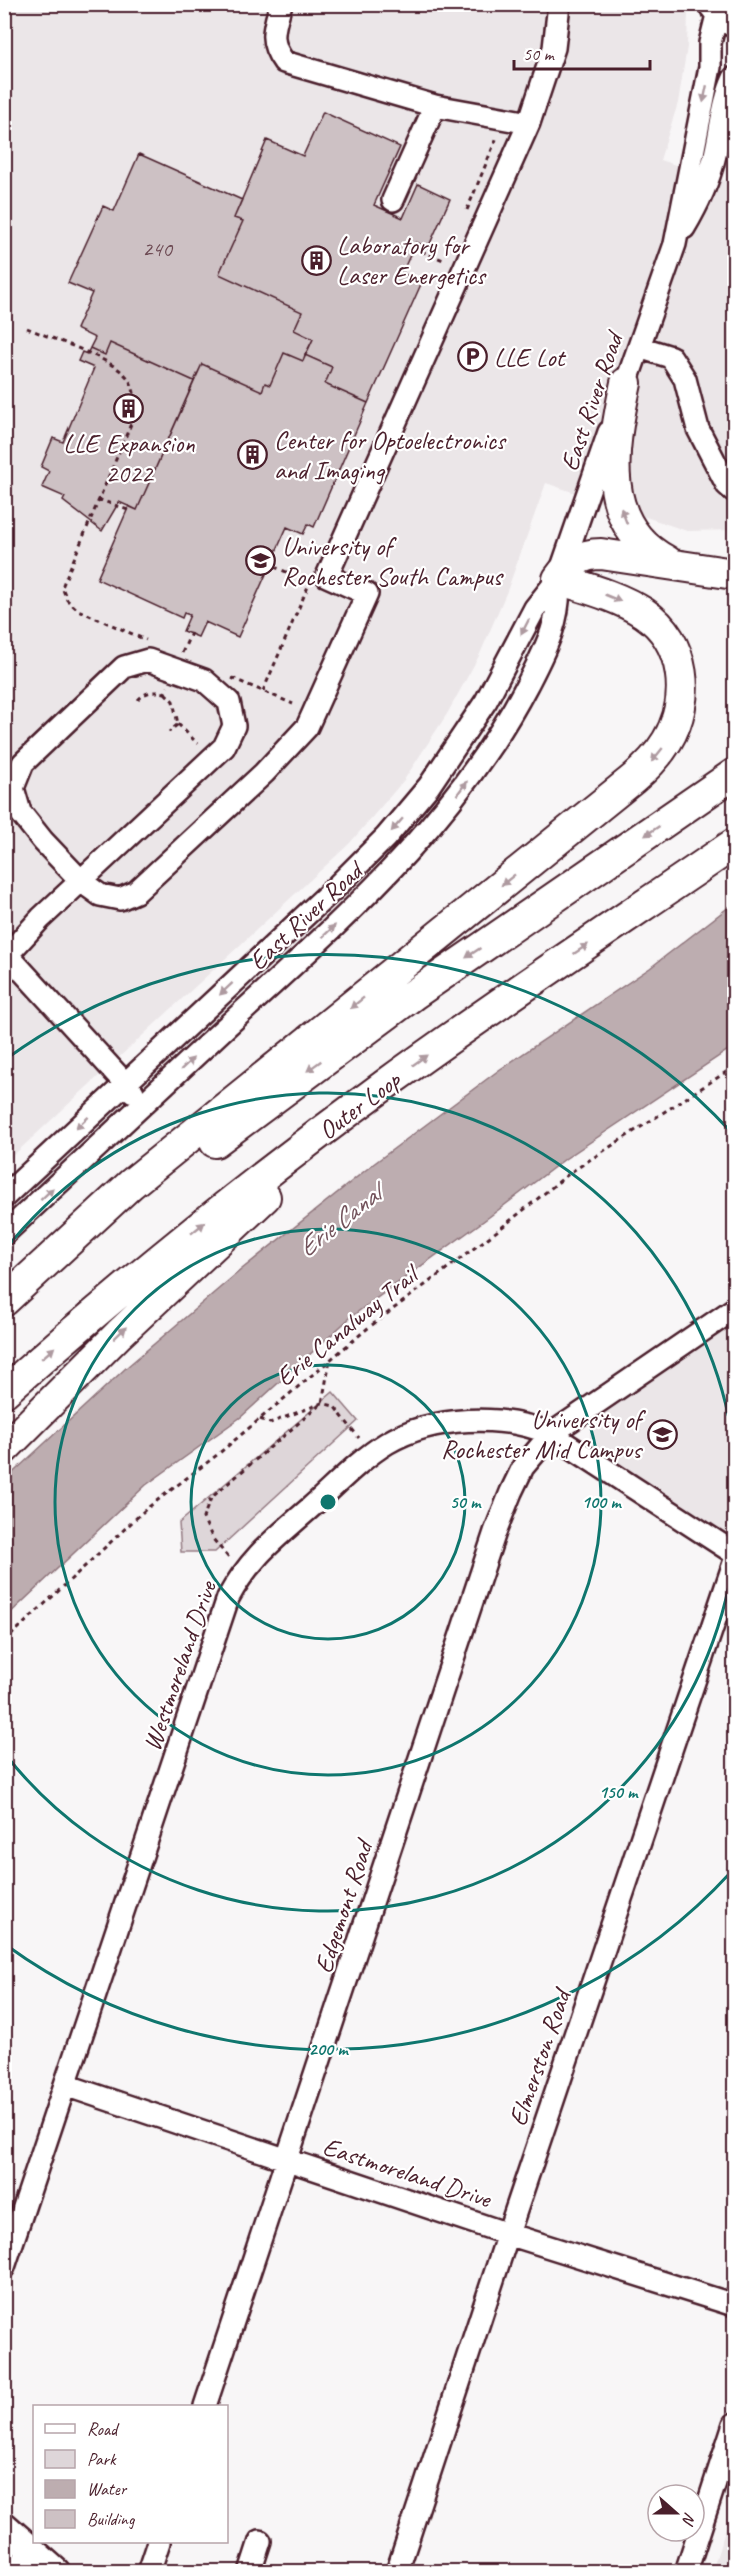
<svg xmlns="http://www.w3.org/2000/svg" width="739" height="2576" font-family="Caveat,sans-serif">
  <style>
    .built { fill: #ebe6e8 }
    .green { fill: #ded6d9; stroke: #947a82; stroke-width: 1.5 }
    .water { fill: #bdadb0; stroke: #8f747b; stroke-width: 1.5 }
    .building { fill: #cdc1c4; stroke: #4a1f2b; stroke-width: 1.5 }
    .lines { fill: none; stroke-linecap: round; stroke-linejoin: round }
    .minor-casing { stroke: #4a1f2b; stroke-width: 26 }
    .major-casing { stroke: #4a1f2b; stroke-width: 32 }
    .highway-casing { stroke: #4a1f2b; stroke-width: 34 }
    .path { stroke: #4a1f2b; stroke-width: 3; stroke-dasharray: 4.5 4.5; stroke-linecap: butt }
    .minor { stroke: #fff; stroke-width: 21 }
    .major { stroke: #fff; stroke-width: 27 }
    .highway { stroke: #fff; stroke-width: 30 }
    .oneway { fill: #ae9aa0 }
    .ring { fill: none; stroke: #0f766e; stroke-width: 3 }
    .labels { text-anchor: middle; stroke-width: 4.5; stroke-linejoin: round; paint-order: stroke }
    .number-label { font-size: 22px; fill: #6b4851 }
    .poi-label { font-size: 26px; fill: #4a1f2b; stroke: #fff; text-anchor: start }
    .street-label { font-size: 26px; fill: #4a1f2b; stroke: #fff }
    .water-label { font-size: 27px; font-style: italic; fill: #72515a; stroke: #fff }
    .centre { fill: #0f766e; stroke: #fff; stroke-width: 3 }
    .ring-label { font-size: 18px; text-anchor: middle; font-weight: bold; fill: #0f766e; stroke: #fff; stroke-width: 4.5; stroke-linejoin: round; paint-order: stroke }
  </style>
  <rect width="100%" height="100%" fill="#f8f6f7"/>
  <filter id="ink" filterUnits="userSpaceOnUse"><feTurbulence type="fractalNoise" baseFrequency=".0167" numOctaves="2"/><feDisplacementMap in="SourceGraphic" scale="12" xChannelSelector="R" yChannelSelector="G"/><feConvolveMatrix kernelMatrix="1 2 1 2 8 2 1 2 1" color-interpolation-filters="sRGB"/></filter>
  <g filter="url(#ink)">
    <path class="built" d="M5,5H676L688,13L687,47L678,103L660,160L732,183L734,178V530L687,531L546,483L507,591L480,654L447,714L404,780L349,844L5,1163Z
      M734,1323V1539L596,1448L590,1439V1428L593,1421L600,1414Z
      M734,2502V2571H712Z"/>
    <path class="green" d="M333,1392L358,1421L215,1552H181L179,1523Z"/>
    <path class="water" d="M734,903V1046L565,1159L489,1217L352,1316L241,1417L146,1485L5,1618V1480L127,1367L242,1269L372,1165L499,1070L650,968Z"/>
    <path class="building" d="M323,112L400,147L374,205L403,218L418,184L450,199L428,248L416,242L402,273L422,282L368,403L325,384L332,367L305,355L313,339L294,330L302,312L219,274L243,221L234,218L267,140L303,156Z
      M139,154L242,200L234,218L243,221L219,274L302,312L294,330L313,339L303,361L284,353L270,385L265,383L262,391L202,364L194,381L110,343L105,355L90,348L95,338L76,329L92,293L68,283L103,206L114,211Z
      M110,343L194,381L137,510L119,502L102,531L63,501L65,497L42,487L49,471L41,467L53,438L63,442L94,368L78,361L82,352L87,354L90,348L105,355Z
      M284,353L303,361L305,355L332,367L325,384L368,403L314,527L308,524L303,534L287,527L238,637L205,622L198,637L183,631L190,615L184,613L182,618L97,579L129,506L137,510L202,364L262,391L265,383L270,385Z"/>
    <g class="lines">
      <defs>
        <path id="minor" d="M281,4C274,28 268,41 284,62L435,106L529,123
          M709,5L717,15L734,27
          M393,200L435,106
          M684,228C697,206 708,184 714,159C721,132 722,103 734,78
          M639,347L671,357L685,379L698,429L727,485L734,491
          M622,395L675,244L710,67V43L717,15
          M4,951L133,1092
          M8,954L41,918L224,747L234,726L229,702L204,680L148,660L124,667L23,763L13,788L20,812L43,841L82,882L100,895L120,899L136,892L264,773L307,727L367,594L327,576L529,123L554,48L559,4
          M4,1197L338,885L386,837L429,786L486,701L535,608L558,579L609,432
          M4,1234C74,1169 144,1104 213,1039C331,929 451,830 527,685C545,650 562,619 558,579
          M65,2085L508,2234L734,2305
          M4,2267L228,1598C250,1557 276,1538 310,1508C335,1486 359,1460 387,1443C433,1416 502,1413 551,1434L734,1553
          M205,2406L495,1532L511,1492L523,1467L551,1434L734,1309
          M14,2572L32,2550
          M149,2572L159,2542
          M250,2572L260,2541
          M397,2572L508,2234L734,1563
          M686,2572L734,2424"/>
        <path id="major" d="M4,2526L56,2572"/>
        <path id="highway" d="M626,383C612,447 598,525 667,561
          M215,1142L413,995L734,774
          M4,1301L131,1184L633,779C646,768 658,756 667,741C692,700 686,641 644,613C618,596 586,588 558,579C569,563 581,554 601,554L734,574
          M4,1392C128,1282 257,1178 390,1081C503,999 620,922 734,844
          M4,1449L119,1334L265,1197"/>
      </defs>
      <use href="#minor" class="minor-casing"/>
      <use href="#major" class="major-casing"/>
      <use href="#highway" class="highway-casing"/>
      <path class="path" d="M467,210L497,137
        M413,248L446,261
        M27,328C52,339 110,357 127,377C135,387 135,400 136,412L62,587L67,600L78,610L146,640
        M98,499L128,510
        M182,653L191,633
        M232,678L293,704
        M263,691L310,582L270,565
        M165,693L173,701L178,724L169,732
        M138,700C146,691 153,691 165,693L168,687
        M178,724L198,744
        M260,1419L270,1423L322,1403L334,1406L359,1438
        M228,1557L213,1539L203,1518L211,1498L322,1403L330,1360
        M4,1642L146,1509L217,1455L368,1328L501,1228L571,1172L734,1067"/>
      <use href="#minor" class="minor"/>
      <use href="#major" class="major"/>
      <use href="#highway" class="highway"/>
    </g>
    <defs><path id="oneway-solid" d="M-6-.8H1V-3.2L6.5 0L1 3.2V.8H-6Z" transform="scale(1.5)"/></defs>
    <g class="oneway">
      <use href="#oneway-solid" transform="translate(705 94) rotate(102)"/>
      <use href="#oneway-solid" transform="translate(624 516) rotate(-111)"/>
      <use href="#oneway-solid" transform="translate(613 598) rotate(22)"/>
      <use href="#oneway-solid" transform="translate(525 627) rotate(117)"/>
      <use href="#oneway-solid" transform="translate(657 755) rotate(129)"/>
      <use href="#oneway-solid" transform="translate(462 788) rotate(-53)"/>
      <use href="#oneway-solid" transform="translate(397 825) rotate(131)"/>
      <use href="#oneway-solid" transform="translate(652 831) rotate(146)"/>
      <use href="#oneway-solid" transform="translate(508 880) rotate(141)"/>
      <use href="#oneway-solid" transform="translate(329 931) rotate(-43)"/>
      <use href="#oneway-solid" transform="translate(581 949) rotate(-34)"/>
      <use href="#oneway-solid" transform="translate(473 953) rotate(146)"/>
      <use href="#oneway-solid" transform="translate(226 989) rotate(137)"/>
      <use href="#oneway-solid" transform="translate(357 1003) rotate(141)"/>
      <use href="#oneway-solid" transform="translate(420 1060) rotate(-35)"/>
      <use href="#oneway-solid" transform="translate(187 1064) rotate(-43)"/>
      <use href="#oneway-solid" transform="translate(314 1066) rotate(144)"/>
      <use href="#oneway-solid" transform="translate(82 1123) rotate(137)"/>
      <use href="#oneway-solid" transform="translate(47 1194) rotate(-43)"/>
      <use href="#oneway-solid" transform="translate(198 1228) rotate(-39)"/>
      <use href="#oneway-solid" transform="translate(120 1333) rotate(-44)"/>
      <use href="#oneway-solid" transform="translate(48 1353) rotate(-41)"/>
    </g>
  </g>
  <g class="ring">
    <circle cx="328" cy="1502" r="137"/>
    <circle cx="328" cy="1502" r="273"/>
    <path d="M734 1556A410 410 0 0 1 5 1754M5 1250A410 410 0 0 1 734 1448"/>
    <path d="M731 1872A547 547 0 0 1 6 1945M6 1059A547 547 0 0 1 731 1132"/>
  </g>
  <defs>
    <symbol id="building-ring" viewBox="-11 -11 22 22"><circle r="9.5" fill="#fff" stroke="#4a1f2b" stroke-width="1.5"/><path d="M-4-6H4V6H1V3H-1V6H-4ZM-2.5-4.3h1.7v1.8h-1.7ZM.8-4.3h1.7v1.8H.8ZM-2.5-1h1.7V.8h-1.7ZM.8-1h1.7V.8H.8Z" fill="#4a1f2b"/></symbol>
    <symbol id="parking-ring" viewBox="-11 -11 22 22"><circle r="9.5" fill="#fff" stroke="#4a1f2b" stroke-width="1.5"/><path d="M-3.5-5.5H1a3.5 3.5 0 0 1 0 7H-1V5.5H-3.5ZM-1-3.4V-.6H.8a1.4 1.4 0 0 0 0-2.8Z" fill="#4a1f2b"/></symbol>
    <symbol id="university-ring" viewBox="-11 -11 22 22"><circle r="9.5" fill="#fff" stroke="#4a1f2b" stroke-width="1.5"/><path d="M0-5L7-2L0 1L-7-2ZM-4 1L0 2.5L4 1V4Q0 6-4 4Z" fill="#4a1f2b"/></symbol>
  </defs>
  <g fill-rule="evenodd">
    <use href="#building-ring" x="300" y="244" width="33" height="33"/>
    <use href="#parking-ring" x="456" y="340" width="33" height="33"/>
    <use href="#building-ring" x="112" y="392" width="33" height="33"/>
    <use href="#building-ring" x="236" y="438" width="33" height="33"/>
    <use href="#university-ring" x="244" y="544" width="33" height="33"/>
    <use href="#university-ring" x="646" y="1418" width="33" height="33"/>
  </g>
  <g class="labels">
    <g class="number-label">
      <text x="157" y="256">240</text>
    </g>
    <g class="poi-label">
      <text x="337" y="254">Laboratory for<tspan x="337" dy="30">Laser Energetics</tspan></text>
      <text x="494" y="366">LLE Lot</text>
      <text x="274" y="449">Center for Optoelectronics<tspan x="274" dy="30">and Imaging</tspan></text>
      <text x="129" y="452" text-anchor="middle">LLE Expansion<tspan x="129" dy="30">2022</tspan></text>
      <text x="282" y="555">University of<tspan x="282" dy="30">Rochester South Campus</tspan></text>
      <text x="641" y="1428" text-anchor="end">University of<tspan x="641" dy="30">Rochester Mid Campus</tspan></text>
    </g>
    <g class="street-label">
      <text transform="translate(591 402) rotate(-71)" y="9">East River Road</text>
      <text transform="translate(305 916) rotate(-43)" y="9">East River Road</text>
      <text transform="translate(359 1105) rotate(-37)" y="9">Outer Loop</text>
      <text transform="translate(346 1326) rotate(-39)" y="9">Erie Canalway Trail</text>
      <text transform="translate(179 1666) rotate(-71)" y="9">Westmoreland Drive</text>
      <text transform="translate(343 1907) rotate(-72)" y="9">Edgemont Road</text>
      <text transform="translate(539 2058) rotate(-71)" y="9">Elmerston Road</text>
      <text transform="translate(407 2172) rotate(18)" y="9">Eastmoreland Drive</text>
    </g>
    <g class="water-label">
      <text transform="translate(339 1221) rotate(-38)" y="9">Erie Canal</text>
    </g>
  </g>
  <circle cx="328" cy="1502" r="9" class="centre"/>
  <g class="ring-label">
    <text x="465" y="1508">50 m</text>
    <text x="601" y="1508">100 m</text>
    <text x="618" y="1798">150 m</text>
    <text x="328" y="2055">200 m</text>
  </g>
  <rect width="739" height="2576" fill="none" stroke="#fff" stroke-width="24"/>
  <rect x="12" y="12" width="715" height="2552" fill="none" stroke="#4a1f2b" stroke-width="2" filter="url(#ink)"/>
  <rect x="33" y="2405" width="195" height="138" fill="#ffffff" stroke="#b7a5aa" stroke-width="1.5"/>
  <rect x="45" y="2424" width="30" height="9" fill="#ffffff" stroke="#b7a5aa" stroke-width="1.5"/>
  <text x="87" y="2435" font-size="18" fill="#4a1f2b">Road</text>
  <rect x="45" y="2450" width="30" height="18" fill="#ded6d9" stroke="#b7a5aa" stroke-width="1.5"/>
  <text x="87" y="2465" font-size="18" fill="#4a1f2b">Park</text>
  <rect x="45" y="2480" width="30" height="18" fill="#bdadb0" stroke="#b7a5aa" stroke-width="1.5"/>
  <text x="87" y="2495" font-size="18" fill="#4a1f2b">Water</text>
  <rect x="45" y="2510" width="30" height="18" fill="#cdc1c4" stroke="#b7a5aa" stroke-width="1.5"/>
  <text x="87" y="2525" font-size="18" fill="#4a1f2b">Building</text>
  <g transform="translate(676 2513) rotate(111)"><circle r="28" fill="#ffffff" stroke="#b7a5aa" stroke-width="1.5"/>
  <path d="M0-4.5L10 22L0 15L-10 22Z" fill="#4a1f2b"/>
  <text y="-9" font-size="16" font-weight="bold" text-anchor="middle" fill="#4a1f2b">N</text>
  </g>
  <path d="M514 60v9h136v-9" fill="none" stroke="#4a1f2b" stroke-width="3"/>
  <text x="523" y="60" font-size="18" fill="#4a1f2b" stroke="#ffffff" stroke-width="4.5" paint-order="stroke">50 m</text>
</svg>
